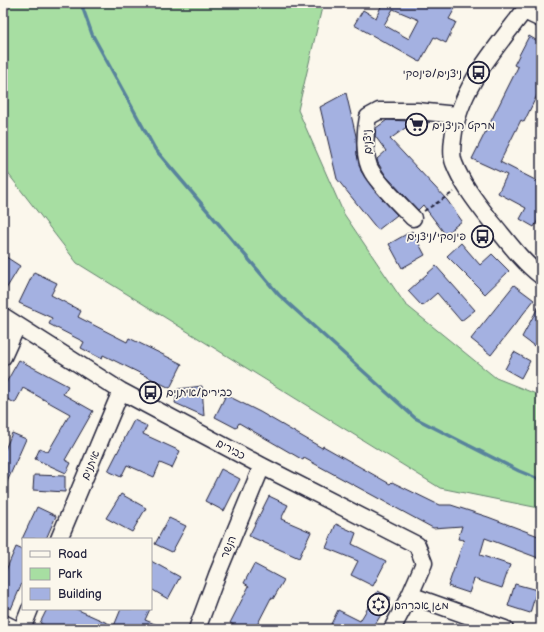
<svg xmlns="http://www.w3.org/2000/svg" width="544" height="632" font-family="'Balsamiq Sans','Playpen Sans Hebrew',sans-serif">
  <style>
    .green { fill: #a7dea2; stroke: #64806e }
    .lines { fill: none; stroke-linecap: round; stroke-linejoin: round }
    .stream { stroke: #58839c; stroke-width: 3.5 }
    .building { fill: #a4b1e1; stroke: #22223b; fill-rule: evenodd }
    .minor-casing { stroke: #22223b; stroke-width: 19 }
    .path { stroke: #22223b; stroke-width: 2; stroke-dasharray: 4 3; stroke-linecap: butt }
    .minor { stroke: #fbf7ec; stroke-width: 16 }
    .labels { text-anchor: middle; stroke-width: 3.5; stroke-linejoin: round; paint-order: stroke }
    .poi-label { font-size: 11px; fill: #22223b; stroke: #fbf7ec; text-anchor: start }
    .street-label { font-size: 11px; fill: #22223b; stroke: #fbf7ec }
  </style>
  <rect width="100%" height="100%" fill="#fbf7ec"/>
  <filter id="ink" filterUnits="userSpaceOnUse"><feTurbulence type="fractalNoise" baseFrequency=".025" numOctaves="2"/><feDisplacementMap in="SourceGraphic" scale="8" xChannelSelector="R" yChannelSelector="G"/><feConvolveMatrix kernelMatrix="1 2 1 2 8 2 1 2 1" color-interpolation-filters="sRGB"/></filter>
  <g filter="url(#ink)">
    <path class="green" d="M3,3H323L298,110L344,214L405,304L496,378L541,396V510L539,508L440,488L77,263L3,167Z"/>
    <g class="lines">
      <path class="stream" d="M81,3L92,34L155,149L279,295L415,418L519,471L541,480"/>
    </g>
    <path class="building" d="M379,3H458L449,19L456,22L446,43L434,37L420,62L354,25L363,10L376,18L382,4ZM393,9L419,20L409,39L384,25Z
      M529,36L541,43V87L524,122L521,120L500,162L541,183V215L534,227L520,219L526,208L498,193L507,175L472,159L518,67L514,65Z
      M346,93L356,136L357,154L361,171L374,190L397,215L378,230L337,179L320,107Z
      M387,120L430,122L413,131L408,126L390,139L447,200L462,221L445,234L423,205L418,210L386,176L378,163L377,159L386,151L375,136L376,128Z
      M412,231L425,255L402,268L389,244Z
      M461,243L480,265L492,254L509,271L485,294L447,256Z
      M3,255L20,266L3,294Z
      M436,266L475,310L461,321L437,293L422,306L408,291Z
      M34,272L57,283L51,295L81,311L78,317L127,342L129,338L182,364L170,388L103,355L102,359L81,348L84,342L49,324L52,318L19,303Z
      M514,285L534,300L491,355L471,339Z
      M541,302V351L522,337Z
      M514,352L530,361L521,378L505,369Z
      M19,360L68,386L63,394L93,411L65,460L71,463L66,473L35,459L40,448L48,452L70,414L23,388L15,403L3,397V388Z
      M202,386L204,416L175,403L178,389Z
      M226,395L260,412L322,448L323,446L390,484L392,482L439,505H451L488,517L541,537V559L485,538L480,555L510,565L502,588L474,579L469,593L448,586L464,540L458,539L462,526L433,528L304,458L303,460L239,423L236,428L215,417Z
      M134,420L147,426L143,434L180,451L172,468L160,463L154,477L127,465L121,477L108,471Z
      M12,433L26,439L3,491V454Z
      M221,469L240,479L224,511L205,501Z
      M34,475L65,476V492L33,490Z
      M121,494L146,508L132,532L106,518Z
      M269,496L288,505L281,519L311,532L299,558L249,536Z
      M37,507L56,516L46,539H22Z
      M169,518L186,526L172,552L155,544Z
      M336,524L356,533L352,544L386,561L373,586L351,575L358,561L326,548Z
      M16,547L23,550V581L11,609L3,606V577Z
      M151,561L180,577L168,599L151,589Z
      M254,564L284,580L273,599L271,598L255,629H241L230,623L249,586L244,583Z
      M515,584L537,590L530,613L508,606Z
      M378,591L391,598L373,628L375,629H336L330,626L338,610L360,621Z
      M47,609H76L114,626L121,609H150L145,620L167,629H53L40,623Z"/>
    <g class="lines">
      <defs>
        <path id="minor" d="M524,11C495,49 458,90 453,139C452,147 451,156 454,163C462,184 477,203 490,220C506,239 521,261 541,276
          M524,11L541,19
          M413,218C400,204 382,188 372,172C363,159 365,131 368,117L379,111H417L457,115
          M3,316L121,391L262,466L417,545L424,563L410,595L392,629
          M3,357L17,326
          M59,539L121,391
          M410,595L505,629
          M3,623L15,629
          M22,629L30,609
          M197,629L217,575L262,466"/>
      </defs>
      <use href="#minor" class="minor-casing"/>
      <path class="path" d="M424,211L454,192"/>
      <use href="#minor" class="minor"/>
    </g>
  </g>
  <defs>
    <symbol id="bus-ring" viewBox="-11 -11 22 22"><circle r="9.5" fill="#fbf7ec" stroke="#22223b" stroke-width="1.5"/><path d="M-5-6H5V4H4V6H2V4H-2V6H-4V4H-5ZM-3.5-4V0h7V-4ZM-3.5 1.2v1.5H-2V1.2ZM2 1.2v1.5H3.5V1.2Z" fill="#22223b"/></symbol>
    <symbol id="supermarket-ring" viewBox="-11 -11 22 22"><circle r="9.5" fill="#fbf7ec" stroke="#22223b" stroke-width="1.5"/><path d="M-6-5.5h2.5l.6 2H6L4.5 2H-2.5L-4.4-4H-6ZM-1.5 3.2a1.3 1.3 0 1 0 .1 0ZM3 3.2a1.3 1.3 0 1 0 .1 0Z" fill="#22223b"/></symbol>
    <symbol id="synagogue-ring" viewBox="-11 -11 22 22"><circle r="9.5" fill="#fbf7ec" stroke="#22223b" stroke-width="1.5"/><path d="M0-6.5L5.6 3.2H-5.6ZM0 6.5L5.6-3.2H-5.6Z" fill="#22223b"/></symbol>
  </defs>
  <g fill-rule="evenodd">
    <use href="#bus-ring" x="466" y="60" width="25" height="25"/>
    <use href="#supermarket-ring" x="404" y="112" width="25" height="25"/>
    <use href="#bus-ring" x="470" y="224" width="25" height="25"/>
    <use href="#bus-ring" x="138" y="380" width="25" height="25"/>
    <use href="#synagogue-ring" x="366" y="592" width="25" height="25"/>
  </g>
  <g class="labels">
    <g class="poi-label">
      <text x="462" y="77" text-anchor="end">ניצנים/פינסקי</text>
      <text x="432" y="129">מרקט הניצנים</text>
      <text x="466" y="240" text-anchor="end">פינסקי/ניצנים</text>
      <text x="166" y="396">כבירים/איתנים</text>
      <text x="394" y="609">מגן אברהם</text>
    </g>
    <g class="street-label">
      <text transform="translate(367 142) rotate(-94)" y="4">ניצנים</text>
      <text transform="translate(231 449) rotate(28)" y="4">כבירים</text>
      <text transform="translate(90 465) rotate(-67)" y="4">איתנים</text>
      <text transform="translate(228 547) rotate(-68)" y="4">הנשר</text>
    </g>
  </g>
  <rect width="544" height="632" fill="none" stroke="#fbf7ec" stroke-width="16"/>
  <rect x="8" y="8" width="528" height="616" fill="none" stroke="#22223b" stroke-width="1.5" filter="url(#ink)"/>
  <rect x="22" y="538" width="130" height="72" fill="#fbf7ec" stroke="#a4a2a5"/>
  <rect x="30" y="551" width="20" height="6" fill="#fbf7ec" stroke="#a4a2a5"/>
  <text x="58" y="558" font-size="12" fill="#22223b">Road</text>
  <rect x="30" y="568" width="20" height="12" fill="#a7dea2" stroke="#a4a2a5"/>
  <text x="58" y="578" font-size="12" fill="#22223b">Park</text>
  <rect x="30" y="588" width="20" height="12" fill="#a4b1e1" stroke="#a4a2a5"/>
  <text x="58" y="598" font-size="12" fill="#22223b">Building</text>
</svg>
